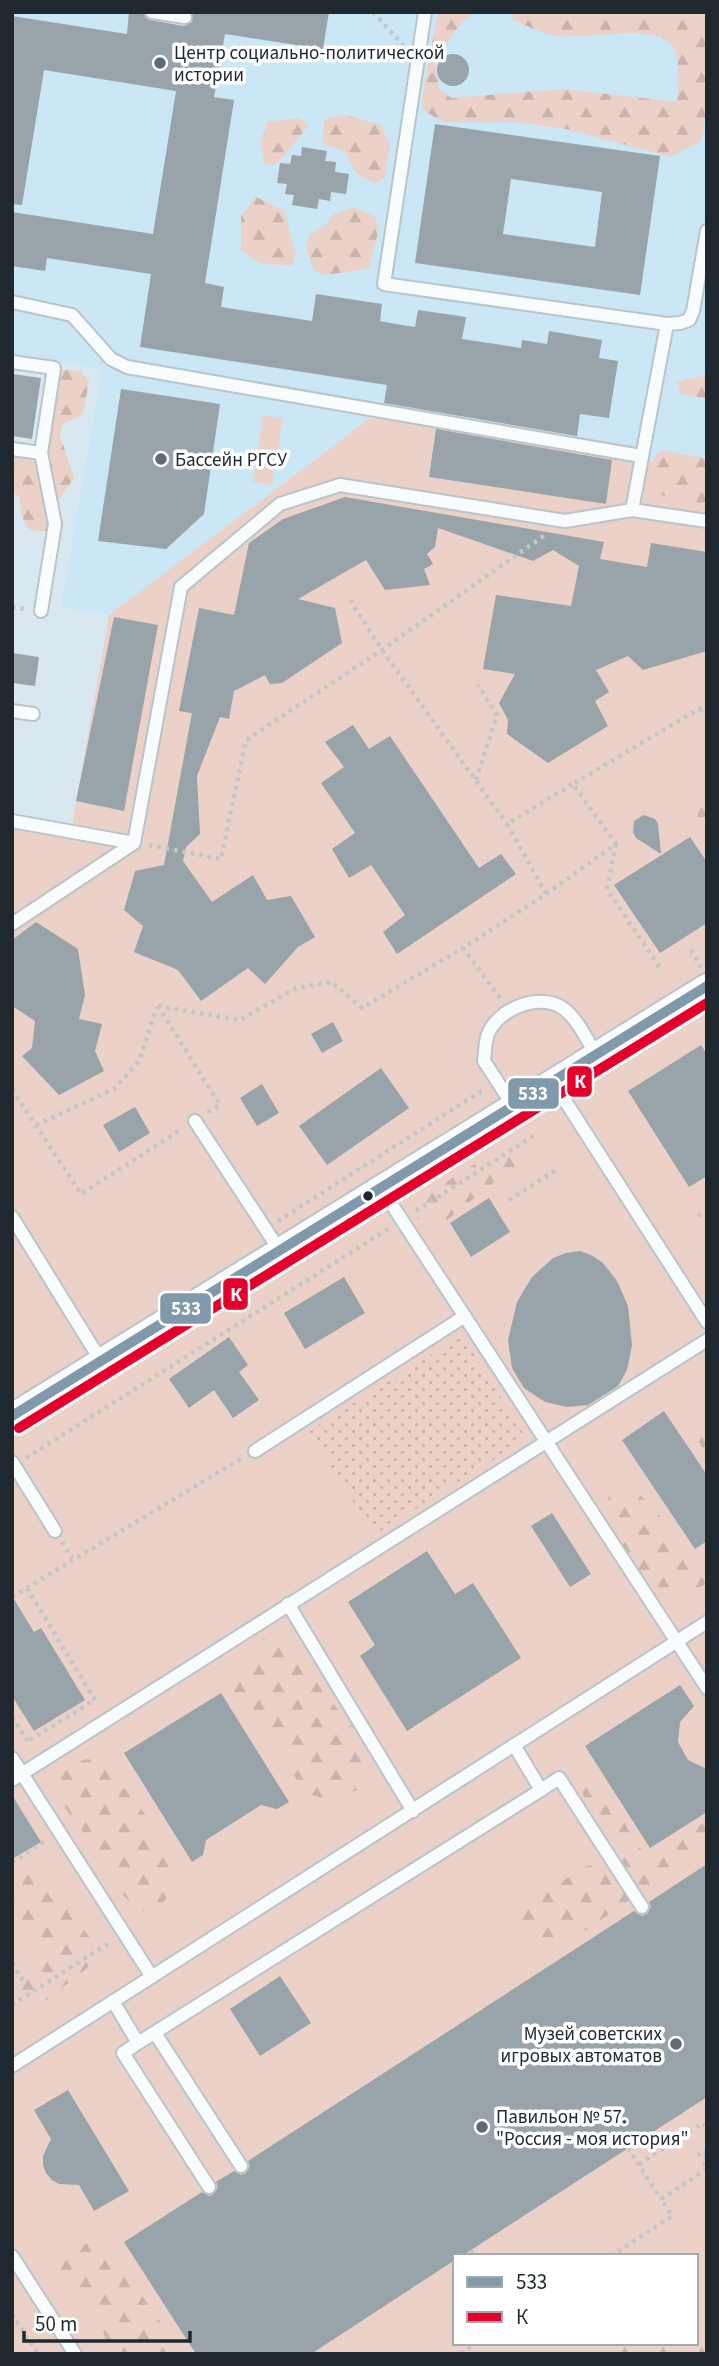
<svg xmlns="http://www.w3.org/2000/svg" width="719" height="2366" font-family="'Source Sans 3',sans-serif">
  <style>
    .built { fill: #cbe6f4 }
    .green { fill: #ebd1c8; fill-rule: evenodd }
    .forest { fill: url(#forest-firs) }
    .garden { fill: url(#garden-dots) }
    .building { fill: #98a3aa; fill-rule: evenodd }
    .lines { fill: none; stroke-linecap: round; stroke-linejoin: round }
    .service-casing { stroke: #bac4cb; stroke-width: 16 }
    .minor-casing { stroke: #bac4cb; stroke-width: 28 }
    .path { stroke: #c2c7c9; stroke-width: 4.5; stroke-dasharray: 3.5 5; stroke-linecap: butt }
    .service { stroke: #f9fcfd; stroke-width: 12 }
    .minor { stroke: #f9fcfd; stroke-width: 24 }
    .bus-1-casing { stroke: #fff; stroke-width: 16 }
    .bus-2-casing { stroke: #fff; stroke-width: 16 }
    .bus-1 { stroke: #809aab; stroke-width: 10 }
    .bus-2 { stroke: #e4002b; stroke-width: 10 }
    .poi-dot { fill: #5f6b72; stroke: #fff; stroke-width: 2.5 }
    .bus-dot { fill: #1e282e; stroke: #fff; stroke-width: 2.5 }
    .labels { text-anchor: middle; stroke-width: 7; stroke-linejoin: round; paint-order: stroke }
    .poi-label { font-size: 19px; fill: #1e282e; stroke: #fff; text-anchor: start }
    .line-badge { stroke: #fff; stroke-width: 2.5 }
    .badge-label { font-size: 19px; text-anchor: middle; font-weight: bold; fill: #fff }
  </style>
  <defs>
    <pattern id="forest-firs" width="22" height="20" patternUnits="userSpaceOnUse" patternTransform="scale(1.75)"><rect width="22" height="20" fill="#ebd1c8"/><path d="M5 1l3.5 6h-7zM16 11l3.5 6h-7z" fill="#c9b3ac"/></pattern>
    <pattern id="garden-dots" width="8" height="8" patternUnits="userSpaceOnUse" patternTransform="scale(1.75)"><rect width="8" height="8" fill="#ebd1c8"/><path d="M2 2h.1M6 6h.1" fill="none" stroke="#c9b3ac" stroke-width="1.8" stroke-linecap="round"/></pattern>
  </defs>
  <rect width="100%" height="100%" fill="#d9e8f0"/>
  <path class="built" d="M12,12H707V470L608,456L610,444L381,410L109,615L61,607L102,370L12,354Z"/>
  <path class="green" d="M381,410L610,443L609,456L707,470V2354H12V815L72,826L109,615ZM455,2256H696V2343H455Z
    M263,415L283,418L272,485L253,482Z"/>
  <path class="forest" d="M438,12H476L462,22L435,60L439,88L451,98L564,89L677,102C678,90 680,58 674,48C660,20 579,42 553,35C539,32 525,25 512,19L515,12H707V101L702,140L671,157L566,129L515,122H444L424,111L422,99Z
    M346,115L379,124L390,143L385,177L376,184L356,173L345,152L323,143L324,120Z
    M299,118L309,125L277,164L265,165L261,143L267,122Z
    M256,197L285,211L295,254L293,266L260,263L241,250V216Z
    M355,207L375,217L379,228L369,269L324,275L314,270L306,247L309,236L328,222L333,215Z
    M58,368L81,372L89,381L83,414L63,424L60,435L74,478L55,505L62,527C26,537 24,531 19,497L12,492V451L33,444L42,435Z
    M707,375V399L680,393L677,382Z
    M662,450L707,459V510L683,505L658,493L653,459Z
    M707,788V853L695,804L701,793Z
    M519,1149L523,1160L519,1170L498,1179L446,1221L423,1227L417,1218L420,1207L435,1189L497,1150Z
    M691,1406L707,1433V1459L690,1421Z
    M624,1487L635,1489L659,1515L682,1554L707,1556V1583L695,1590L651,1587L603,1519L609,1496Z
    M283,1632C296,1650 307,1669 320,1687C342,1718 373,1738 369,1781L361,1789L328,1799L306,1794L268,1735L234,1701L232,1679L244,1659L261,1640Z
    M88,1759L98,1763L132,1796L174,1855L179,1878C168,1895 163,1914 139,1911L123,1895L100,1855L63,1805L57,1783C65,1770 73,1762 88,1759Z
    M589,1772L606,1789L635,1842L643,1851L665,1852L707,1820V1851L675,1869L586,1930L551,1943L528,1936L521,1928L522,1916L538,1896L587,1866L598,1864L607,1855L605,1834L583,1795L578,1773Z
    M26,1867L48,1870L57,1876L75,1919L97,1946L100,1958L36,2008L25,2005L15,1985L37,1973L41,1963L32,1940L12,1914V1879Z
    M94,2242L121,2265L182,2354H111L99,2321L46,2267L48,2254Z
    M696,2328L707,2340V2354H611L617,2343H696Z"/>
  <path class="garden" d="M462,1335L527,1439L374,1535L309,1431Z"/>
  <path class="building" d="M129,12H143L146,18L150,20L184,26L192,22V12H329L323,49L225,34L214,97L234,100L205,283L224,287L221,307L312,321L316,294L382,304L380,321L396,324L415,327L418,310L466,317L462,339L521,348L522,340L547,344L549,331L602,340L599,358L618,361L609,418L580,414L577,436L384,403L387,385L140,347L151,274L47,258L45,271L12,266V212L153,234L176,91L44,70L22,205L12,204V16L127,34Z
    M437 70a16 16 0 1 1 32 0a16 16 0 1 1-32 0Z
    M435,124L660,156L640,295L415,263ZM511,179L602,192L595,247L503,234Z
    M302,147L327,151L325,161L336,162L335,172L349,174L346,194L331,192L330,201L319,199L317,209L292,205L294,195L285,194L287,184L277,183L280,163L290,164L292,155L301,156Z
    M12,374L41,378L32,439L12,436Z
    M121,389L220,404L204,514L166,549L98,541Z
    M436,429L612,460L606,504L429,477Z
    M345,497L604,542L600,559L647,567L651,543L707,552V651L643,670L628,656L596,670L609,692L595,701L608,726L548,763L507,734L508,720L499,703L515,674L483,669L496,595L571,606L579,566L553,550L533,561L438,528L435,547L427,554L433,564L424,569L430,585L385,590L366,560L298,599L335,608L342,643L282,683L270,684L265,675L234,691L229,719L220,717L197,776L200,834L186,847L183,861L212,902L253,875L267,900L291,896L315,937L298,947L265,984L248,968L201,1001L178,970L134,952L143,926L124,910L135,871L164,865L192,713L179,711L199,608L234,615L249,543L283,519Z
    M114,617L158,625L124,811L76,801Z
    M12,653L39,657L35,686L12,683Z
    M353,725L369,749L390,736L479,868L501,854L516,874L397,954L383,932L405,915L371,865L349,878L332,849L355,833L321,783L344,767L325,742Z
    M644,815L655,819L658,824L661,854L636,838L633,832L634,821Z
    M690,837L707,862V923L660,953L614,885Z
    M36,922L78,949L85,995L79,1019L102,1024L95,1051L104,1071L59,1095L22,1056L32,1048L35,1021L12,1006V940Z
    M333,1022L343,1041L322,1053L311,1034Z
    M701,1045L707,1054V1176L689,1187L628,1091Z
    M381,1068L409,1108L327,1165L299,1126Z
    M262,1084L279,1113L257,1126L240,1098Z
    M135,1107L150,1133L119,1152L103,1125Z
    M489,1198L510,1232L471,1257L450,1223Z
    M580,1251L591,1255L603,1263L617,1281L628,1306L632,1345L627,1370L618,1386L588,1405L567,1407L545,1402L524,1388L512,1368L508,1340L517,1302L532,1277L553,1258L566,1253Z
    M344,1277L365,1313L305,1349L284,1313Z
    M229,1337L248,1365L239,1372L259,1400L233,1418L214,1390L189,1408L169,1379Z
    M664,1411L707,1475V1541L695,1549L622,1440Z
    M552,1513L591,1574L570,1587L531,1526Z
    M427,1551L455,1594L473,1583L521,1658L407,1731L360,1656L375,1645L348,1602Z
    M12,1596L34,1632L41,1628L85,1700L34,1731L12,1696Z
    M680,1685L694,1706L680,1722L678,1742L688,1760L707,1769V1812L650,1848L585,1746Z
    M221,1693L289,1802L277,1809L261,1805L206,1840L203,1855L192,1862L124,1753Z
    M12,1795L41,1842L12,1859Z
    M707,1864V2097L471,2250L462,2256H455V2260L311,2354H196L124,2242L202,2192L209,2196L214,2194L218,2187L216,2182L234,2171L241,2175L246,2173L250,2166L248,2161L634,1911L642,1916L647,1914L651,1907L649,1902Z
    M280,1976L311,2023L260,2056L230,2009Z
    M68,2090L129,2191L94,2211L79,2185L59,2184L52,2180L46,2173L43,2165V2156L51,2139L34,2110Z"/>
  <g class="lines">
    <defs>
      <path id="service" d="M152,12L185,17
        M425,12L384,284L667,324L680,323L689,320L693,311L707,231
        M12,302L72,315L111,359L127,367L641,456
        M12,362L54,368L41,453L55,524L41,611
        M12,449L41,453
        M632,510L667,324
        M12,711L33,714
        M12,821L134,843
        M12,924L134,843L181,587L280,504L340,485L565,521L632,510L707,521
        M553,1082L707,1322
        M514,1107L484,1061C485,1053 485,1042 488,1034C498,1009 538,993 561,1007C577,1017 587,1040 596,1055
        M195,1121L280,1251
        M381,1188L707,1688
        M12,1217L101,1361
        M255,1451L465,1316
        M12,1462L55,1531
        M288,1604L413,1811
        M12,1758L152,1977
        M12,1780L707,1340
        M541,1790L559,1778L642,1907
        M113,2001L138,2043L541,1790L514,1745
        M155,2033L241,2166
        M138,2043L123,2053L209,2187
        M12,2066L707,1622
        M12,2256L75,2354"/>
      <path id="minor" d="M12,1416L707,986"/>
    </defs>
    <use href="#service" class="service-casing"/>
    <use href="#minor" class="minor-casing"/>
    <path class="path" d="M373,12L403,45
      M350,600L382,650L507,824
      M12,607L25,609
      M700,709L707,718
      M476,780L497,715L478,685
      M616,844L607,889L660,968
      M149,845L221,859L246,740L382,650L545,535
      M546,894L507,824L573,784
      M691,950L701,967
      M500,998L463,948L546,894L616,844L573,784L707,704
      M158,1006L220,1105L207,1113
      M158,1006L240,1020L296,988L332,982L362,1008L463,948
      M12,1089L81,1194L182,1129
      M36,1125L114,1089L139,1061L157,1007
      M509,1200L556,1170
      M416,1211L533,1136
      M698,1216L707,1210
      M278,1221L483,1090
      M26,1458L388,1229
      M62,1542L72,1559
      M27,1588L95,1700L28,1741
      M12,1597L242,1458
      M12,1717L29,1743
      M12,1862L47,1840
      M12,1963L25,1984
      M12,2005L112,1941
      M628,2148L661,2199
      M707,2149L699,2154L700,2157L707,2153
      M707,2157L702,2160L707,2167
      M639,2164L703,2123L707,2129
      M471,2250L474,2256
      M611,2256L672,2216L661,2199L707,2169
      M12,2314L38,2354
      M314,2352L315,2354
      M461,2354L477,2343"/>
    <use href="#service" class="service"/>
    <use href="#minor" class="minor"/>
    <defs>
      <path id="bus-1" d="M12,1416L707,986"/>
      <path id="bus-2" d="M19,1428L707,1003"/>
    </defs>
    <use href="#bus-1" class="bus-1-casing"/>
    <use href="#bus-2" class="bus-2-casing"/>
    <use href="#bus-1" class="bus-1"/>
    <use href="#bus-2" class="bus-2"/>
  </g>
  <g class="poi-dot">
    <circle cx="160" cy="63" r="7"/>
    <circle cx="161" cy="459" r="7"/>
    <circle cx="676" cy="2044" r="7"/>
    <circle cx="482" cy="2127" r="7"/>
  </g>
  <circle class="bus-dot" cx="368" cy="1196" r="6"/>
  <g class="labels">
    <g class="poi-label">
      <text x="174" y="59">Центр социально-политической<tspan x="174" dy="22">истории</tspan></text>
      <text x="175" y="466">Бассейн РГСУ</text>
      <text x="662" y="2040" text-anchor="end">Музей советских<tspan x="662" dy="22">игровых автоматов</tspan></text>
      <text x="496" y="2123">Павильон № 57.<tspan x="496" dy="22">"Россия - моя история"</tspan></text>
    </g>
  </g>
  <g class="line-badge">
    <rect x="566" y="1065" width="27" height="33" rx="7" fill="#e4002b"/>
    <rect x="507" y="1077" width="53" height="33" rx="7" fill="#809aab"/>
    <rect x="222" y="1277" width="27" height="34" rx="7" fill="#e4002b"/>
    <rect x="159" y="1292" width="53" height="33" rx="7" fill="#809aab"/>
  </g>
  <g class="badge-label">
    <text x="580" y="1088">К</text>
    <text x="533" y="1100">533</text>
    <text x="236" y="1301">К</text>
    <text x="186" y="1315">533</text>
  </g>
  <rect width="719" height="2366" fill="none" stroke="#1e282e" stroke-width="28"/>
  <rect x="453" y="2254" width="245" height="91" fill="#ffffff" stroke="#a5a9ab" stroke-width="2"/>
  <rect x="467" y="2277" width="35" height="10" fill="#809aab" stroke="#a5a9ab" stroke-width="2"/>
  <text x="516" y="2289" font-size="21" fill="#1e282e">533</text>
  <rect x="467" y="2312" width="35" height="10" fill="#e4002b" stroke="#a5a9ab" stroke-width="2"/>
  <text x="516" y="2324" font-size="21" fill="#1e282e">К</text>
  <path d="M24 2331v10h166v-10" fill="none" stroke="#1e282e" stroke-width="3.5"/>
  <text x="35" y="2331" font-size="21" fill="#1e282e" stroke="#ffffff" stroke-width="5" paint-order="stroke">50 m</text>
</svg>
